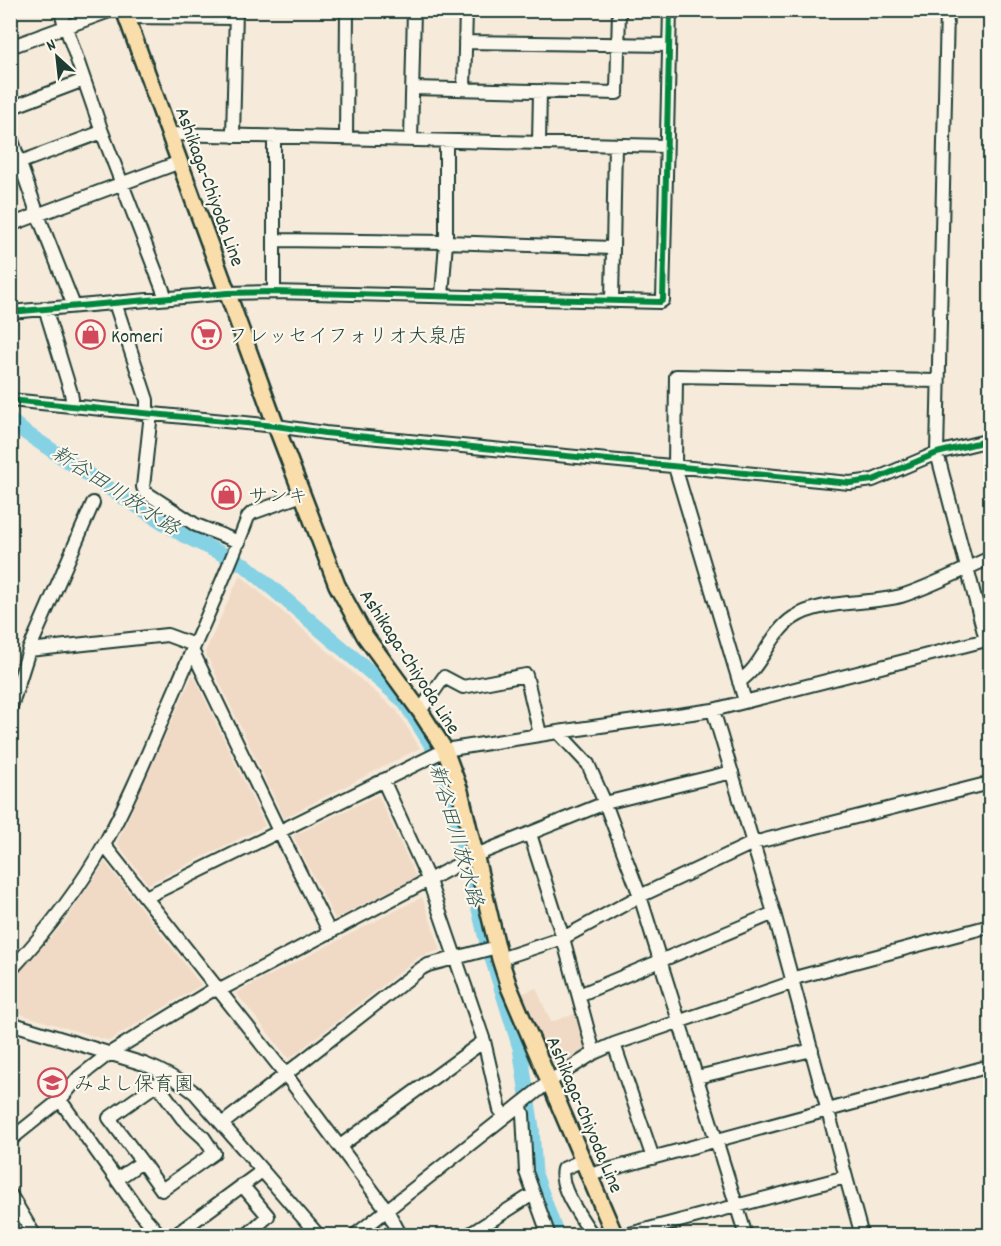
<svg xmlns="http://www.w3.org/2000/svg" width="1001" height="1246" font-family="Dekko,'Klee One',sans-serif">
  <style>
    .built { fill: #f0dac5 }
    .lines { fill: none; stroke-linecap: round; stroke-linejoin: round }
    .river { stroke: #86d2e5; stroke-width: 15 }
    .minor-casing { stroke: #1f3d34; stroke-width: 16 }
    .major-casing { stroke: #1f3d34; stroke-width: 20 }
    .minor { stroke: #fbf7ec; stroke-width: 12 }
    .major { stroke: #f9deab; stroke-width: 15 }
    .cycleway-casing { stroke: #fbf7ec; stroke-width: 10 }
    .cycleway { stroke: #00873e; stroke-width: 6 }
    .labels { text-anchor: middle; stroke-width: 4.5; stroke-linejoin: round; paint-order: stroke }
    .street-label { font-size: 20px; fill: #1f3d34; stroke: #fbf7ec }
    .poi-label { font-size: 20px; fill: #1f3d34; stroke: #fbf7ec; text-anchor: start }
    .water-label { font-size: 21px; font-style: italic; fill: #345b57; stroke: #fbf7ec }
  </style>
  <rect width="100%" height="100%" fill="#f6eada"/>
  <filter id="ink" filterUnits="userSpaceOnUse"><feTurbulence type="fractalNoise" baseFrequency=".0167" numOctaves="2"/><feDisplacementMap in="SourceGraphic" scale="12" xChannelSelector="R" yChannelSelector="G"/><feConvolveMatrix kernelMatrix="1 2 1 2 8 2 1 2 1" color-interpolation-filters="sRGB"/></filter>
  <g filter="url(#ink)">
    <path class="built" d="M240,575L397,711L420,748L284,818L205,652Z
      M193,674L265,826L148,884L117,843Z
      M378,795L416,877L335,919L293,836Z
      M105,862L201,985L109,1041L10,1011L11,981L64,923Z
      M422,897L441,950L419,957L289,1059L236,993Z
      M536,988L551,1022L580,1012L590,1047L557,1067L550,1064L521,994Z"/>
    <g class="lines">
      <path class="river" d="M10,420L23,431L104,485L183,535L245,565L404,701L432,746L448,788L473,884L486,939L520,1048L532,1128L535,1174L557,1236"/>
      <defs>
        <path id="minor" d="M60,10L102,132L166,298
          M947,10L937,453L986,640
          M126,17L236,18
          M465,42L669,45
          M10,47L112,10
          M413,88L617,93L619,10
          M464,89L466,10
          M10,108L84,80
          M170,134L666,146
          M10,135L38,215L72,301V306
          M233,136L236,10
          M274,137V292
          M346,137L347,10
          M411,140L414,10
          M539,143L540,91
          M10,166L102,132
          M10,225L180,162
          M275,240L446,242L612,248
          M442,296L446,242V141
          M612,301L615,145
          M117,302V309L147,400V413
          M45,308L71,393L72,399L71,405
          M10,312L228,293L274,292L660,302L663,300L670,10
          M10,400L276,426L325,433L850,483L873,480L937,453L990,440
          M151,413L143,487L145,492L196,525L239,542
          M29,650L167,635L194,645
          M192,650L279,831L330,933
          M739,682C744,678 749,674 753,669C766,653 775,630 793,618C821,599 868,605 901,596C930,587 962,570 990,558
          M745,701L675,467L676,376L938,381
          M10,710L29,650L93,503
          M713,710L774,913L862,1236
          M420,711L444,677L463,687L526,675L540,734
          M558,732L588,764L605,803L640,896L746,1236
          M383,780L429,881L484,1041L500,1110L505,1116
          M530,834L563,938L594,1053
          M104,845L286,1075L387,1210L401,1236
          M146,897L445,750L558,732L713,710L990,639
          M500,959L563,938L640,896L753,843L990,783
          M10,971C46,932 79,890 105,843C134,791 155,735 179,681C202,627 227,573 248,517L252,513L302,495
          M579,995L774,913
          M10,1023L144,1064C163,1071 179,1080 195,1093L319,1236
          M614,1044L653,1158
          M697,1077L812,1050
          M60,1100L139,1211L161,1236
          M520,1105L523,1114L526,1172L549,1236
          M222,1124L422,968L428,965L497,947
          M10,1140L60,1100L79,1077L110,1053L211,991L220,990L476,855L605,803L732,772
          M340,1146L484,1041
          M583,1160L563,1169C558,1188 583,1220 593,1236
          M589,1175L990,1066
          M117,1179L142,1162L109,1118L157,1084L182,1118L204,1138L214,1153L162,1190L142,1162
          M242,1185L268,1216L246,1236
          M10,1194L35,1236
          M174,1236L262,1171
          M354,1236L550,1081L594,1053L614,1044L788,984L798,977L990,926
          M467,1236L533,1194
          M622,1236L846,1177"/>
        <path id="major" d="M124,10L276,426L337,585L365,636L420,711L445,750L460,791L500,959L509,987L615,1236"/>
      </defs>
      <use href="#minor" class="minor-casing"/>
      <use href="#major" class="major-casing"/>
      <use href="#minor" class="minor"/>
      <use href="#major" class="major"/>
      <defs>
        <path id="cycleway" d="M10,312L228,293L274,292L660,302L663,300L670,10
          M10,400L276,426L325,433L850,483L873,480L937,453L990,440"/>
      </defs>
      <use href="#cycleway" class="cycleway-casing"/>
      <use href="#cycleway" class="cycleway"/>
    </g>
  </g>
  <defs>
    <symbol id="shop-ring" viewBox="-11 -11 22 22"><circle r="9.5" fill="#fbf7ec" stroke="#d1495b" stroke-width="1.5"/><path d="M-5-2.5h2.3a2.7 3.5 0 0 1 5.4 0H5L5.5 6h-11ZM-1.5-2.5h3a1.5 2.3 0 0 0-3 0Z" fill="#d1495b"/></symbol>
    <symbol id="supermarket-ring" viewBox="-11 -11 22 22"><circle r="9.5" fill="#fbf7ec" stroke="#d1495b" stroke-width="1.5"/><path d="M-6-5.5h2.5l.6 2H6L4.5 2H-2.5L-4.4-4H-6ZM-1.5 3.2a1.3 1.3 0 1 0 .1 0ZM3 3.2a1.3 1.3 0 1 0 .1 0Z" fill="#d1495b"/></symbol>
    <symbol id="school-ring" viewBox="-11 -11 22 22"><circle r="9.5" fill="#fbf7ec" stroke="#d1495b" stroke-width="1.5"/><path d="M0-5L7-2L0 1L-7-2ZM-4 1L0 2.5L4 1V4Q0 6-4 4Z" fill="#d1495b"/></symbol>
  </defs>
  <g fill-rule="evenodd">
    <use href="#shop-ring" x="74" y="318" width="33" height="33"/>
    <use href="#supermarket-ring" x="190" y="318" width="33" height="33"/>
    <use href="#shop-ring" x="210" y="478" width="33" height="33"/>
    <use href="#school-ring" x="36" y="1066" width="33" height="33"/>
  </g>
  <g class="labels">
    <g class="street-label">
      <text transform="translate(211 186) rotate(70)" y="7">Ashikaga-Chiyoda Line</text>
      <text transform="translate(411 661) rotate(57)" y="7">Ashikaga-Chiyoda Line</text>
      <text transform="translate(586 1114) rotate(67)" y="7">Ashikaga-Chiyoda Line</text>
    </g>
    <g class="poi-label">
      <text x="111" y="342">Komeri</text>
      <text x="228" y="342">フレッセイフォリオ大泉店</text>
      <text x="248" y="502">サンキ</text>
      <text x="74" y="1090">みよし保育園</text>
    </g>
    <g class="water-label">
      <text transform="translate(116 490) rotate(33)" y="7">新谷田川放水路</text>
      <text transform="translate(457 835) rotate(74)" y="7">新谷田川放水路</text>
    </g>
  </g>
  <rect width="1001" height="1246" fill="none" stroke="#fbf7ec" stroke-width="36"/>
  <rect x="18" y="18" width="965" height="1210" fill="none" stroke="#1f3d34" stroke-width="2" filter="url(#ink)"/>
  <g transform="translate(57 57) rotate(333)" stroke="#fbf7ec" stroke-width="4.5" paint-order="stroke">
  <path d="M0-4.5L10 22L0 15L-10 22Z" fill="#1f3d34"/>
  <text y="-9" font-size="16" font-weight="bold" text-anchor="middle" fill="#1f3d34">N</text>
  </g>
</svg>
